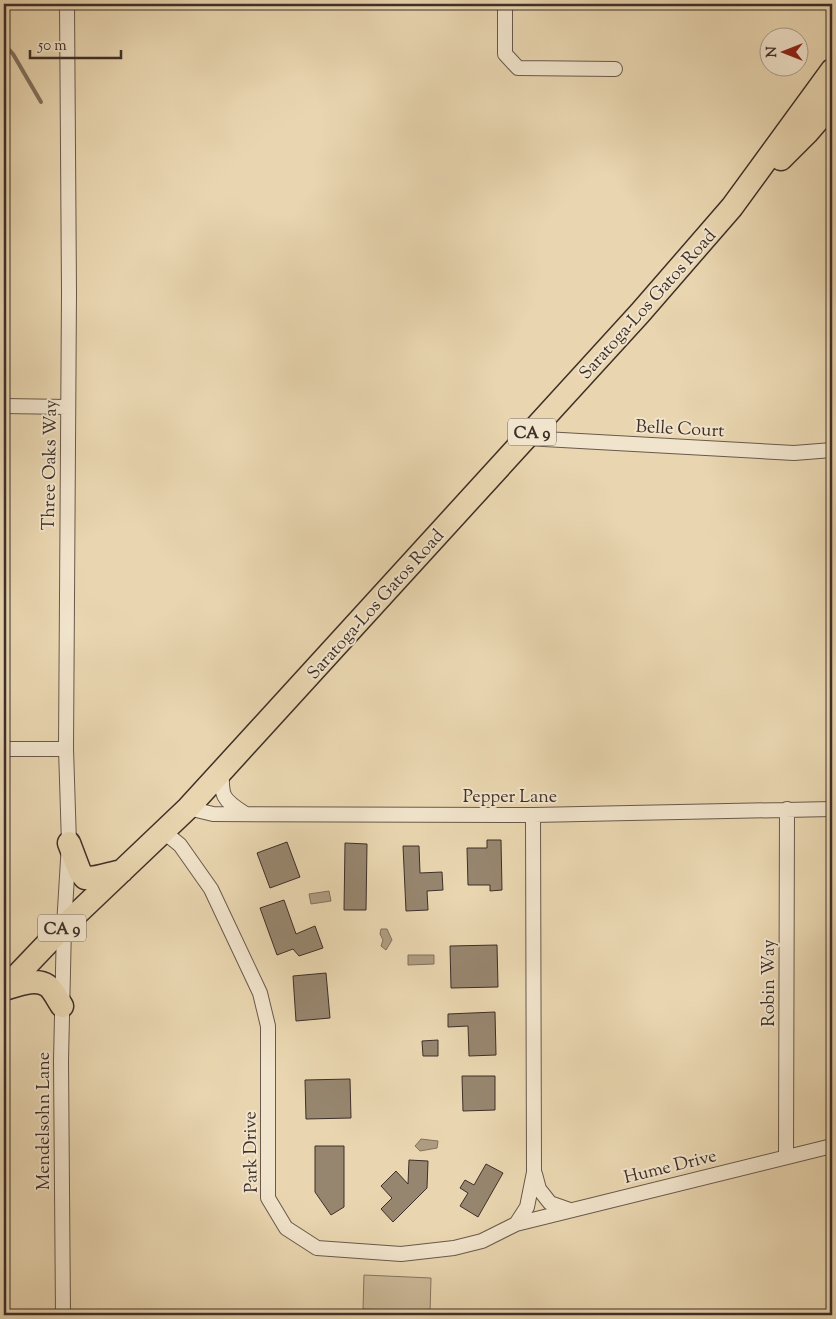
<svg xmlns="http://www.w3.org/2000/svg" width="836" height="1319" font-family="'Sorts Mill Goudy',serif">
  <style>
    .green { fill: #ccba99; stroke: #857460 }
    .water { fill: #af9d82; stroke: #82715e }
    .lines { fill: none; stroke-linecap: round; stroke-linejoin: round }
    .stream { stroke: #82715e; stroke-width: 4 }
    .building { fill: #97866f; stroke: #3e2f28 }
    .street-casing { stroke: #69594a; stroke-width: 16 }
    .primary-casing { stroke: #3e2f28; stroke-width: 25 }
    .street { stroke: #f1e4cc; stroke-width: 14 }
    .primary { stroke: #e9d6b0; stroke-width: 22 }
    .labels { text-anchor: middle; stroke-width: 4; stroke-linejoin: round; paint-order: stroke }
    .shield { fill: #f1e4cc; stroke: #746559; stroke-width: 1 }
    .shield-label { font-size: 16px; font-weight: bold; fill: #3e2f28 }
    .street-label { font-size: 18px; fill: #3e2f28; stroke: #f1e4cc }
  </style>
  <rect width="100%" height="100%" fill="#e9d6b0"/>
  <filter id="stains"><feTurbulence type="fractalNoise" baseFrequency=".004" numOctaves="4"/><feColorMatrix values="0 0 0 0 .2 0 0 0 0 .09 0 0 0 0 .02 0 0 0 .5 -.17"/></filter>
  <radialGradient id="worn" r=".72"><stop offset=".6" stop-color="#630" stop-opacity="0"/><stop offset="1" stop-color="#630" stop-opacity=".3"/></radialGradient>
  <path class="green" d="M364,1275L431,1278L430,1312L363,1309Z"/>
  <path class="water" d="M329,891L331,901L311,904L309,894Z
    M381,929H387L392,940L386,950L381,946L383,940L380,934Z
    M408,955H434V964L408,965Z
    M421,1139L438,1141L437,1148L420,1151L415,1146Z"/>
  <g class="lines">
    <path class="stream" d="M4,44L13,54L41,102"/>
  </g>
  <path class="building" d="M487,840H501L502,890L490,891V885H468L467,848H487Z
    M287,842L300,877L270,888L257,853Z
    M345,843L367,844L366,910H344Z
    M403,846H419L420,873L442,872L443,890L427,891L428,910L406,911Z
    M284,900L296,934L315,926L323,948L299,956L293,949L277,955L260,908Z
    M497,945L498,987L451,988L450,946Z
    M326,973L330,1018L296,1021L293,976Z
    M495,1012L496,1055L469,1056L468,1026L448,1027V1014Z
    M438,1040V1056H423L422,1041Z
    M462,1076H495V1110L463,1111Z
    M350,1079L351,1118L306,1119L305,1080Z
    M315,1146H344V1207L331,1215L315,1192Z
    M409,1160L428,1161L427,1188L393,1222L381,1209L392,1198L381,1186L396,1171L408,1184Z
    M486,1164L503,1173L478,1217L460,1206L468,1193L460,1188L465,1180L474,1185Z"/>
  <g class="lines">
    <defs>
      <path id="street" d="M505,4V54L518,68L615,69
        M4,406L68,407
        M526,438L794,453L832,450
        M4,749H66
        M222,770C221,796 222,799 244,813
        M188,808L213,814L533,815L832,809
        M164,832L180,845L211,889L260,993L268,1026V1198L286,1228L317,1248L401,1254L454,1248L482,1241L516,1224L527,1207L534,1172L533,815
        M786,1157L787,809
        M535,1174L539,1189L550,1203L570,1210
        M516,1224L832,1146
        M63,1315L61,1061L64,926L69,843L66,749L69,293L67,4"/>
      <path id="primary" d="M781,159L807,133L832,104
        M69,843L80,872L85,878C97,879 110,873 122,871
        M4,989L64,926L188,808L640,313L732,207L832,70
        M4,989C16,986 35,977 48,986C53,990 58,1000 62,1006"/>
    </defs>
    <use href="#street" class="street-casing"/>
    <use href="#primary" class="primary-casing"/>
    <use href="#street" class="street"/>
    <use href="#primary" class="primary"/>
  </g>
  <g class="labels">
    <g class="shield">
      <rect x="508" y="418.5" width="48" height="27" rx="4"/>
      <rect x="38" y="914.5" width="48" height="27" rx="4"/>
    </g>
    <g class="shield-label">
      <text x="532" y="438">CA 9</text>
      <text x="62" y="934">CA 9</text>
    </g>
    <g class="street-label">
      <text transform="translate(647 304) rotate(-48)" y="6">Saratoga-Los Gatos Road</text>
      <text transform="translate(680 428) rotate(3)" y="6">Belle Court</text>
      <text transform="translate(49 465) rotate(-89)" y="6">Three Oaks Way</text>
      <text transform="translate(375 604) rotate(-48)" y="6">Saratoga-Los Gatos Road</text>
      <text x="510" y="802">Pepper Lane</text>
      <text transform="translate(768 983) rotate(-90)" y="6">Robin Way</text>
      <text transform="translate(43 1121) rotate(-90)" y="6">Mendelsohn Lane</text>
      <text transform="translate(250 1152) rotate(-91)" y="6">Park Drive</text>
      <text transform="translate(670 1166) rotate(-14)" y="6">Hume Drive</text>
    </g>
  </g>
  <rect width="836" height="1319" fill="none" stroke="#e9d6b0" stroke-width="20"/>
  <rect x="5" y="5" width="826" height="1309" fill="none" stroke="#3e2f28" stroke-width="2.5"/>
  <rect x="10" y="10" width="816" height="1299" fill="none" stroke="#3e2f28"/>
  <g transform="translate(784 52) rotate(270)"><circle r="24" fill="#f1e4cc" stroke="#a99c8a"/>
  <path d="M0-4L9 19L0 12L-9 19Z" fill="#8f2418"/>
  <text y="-8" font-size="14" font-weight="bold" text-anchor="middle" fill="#3e2f28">N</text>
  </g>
  <path d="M30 50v8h91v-8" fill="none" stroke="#3e2f28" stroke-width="2.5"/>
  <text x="38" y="50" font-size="15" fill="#3e2f28" stroke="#f1e4cc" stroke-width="4" paint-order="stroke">50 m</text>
  <rect width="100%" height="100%" filter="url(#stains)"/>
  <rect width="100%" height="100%" fill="url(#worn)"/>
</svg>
